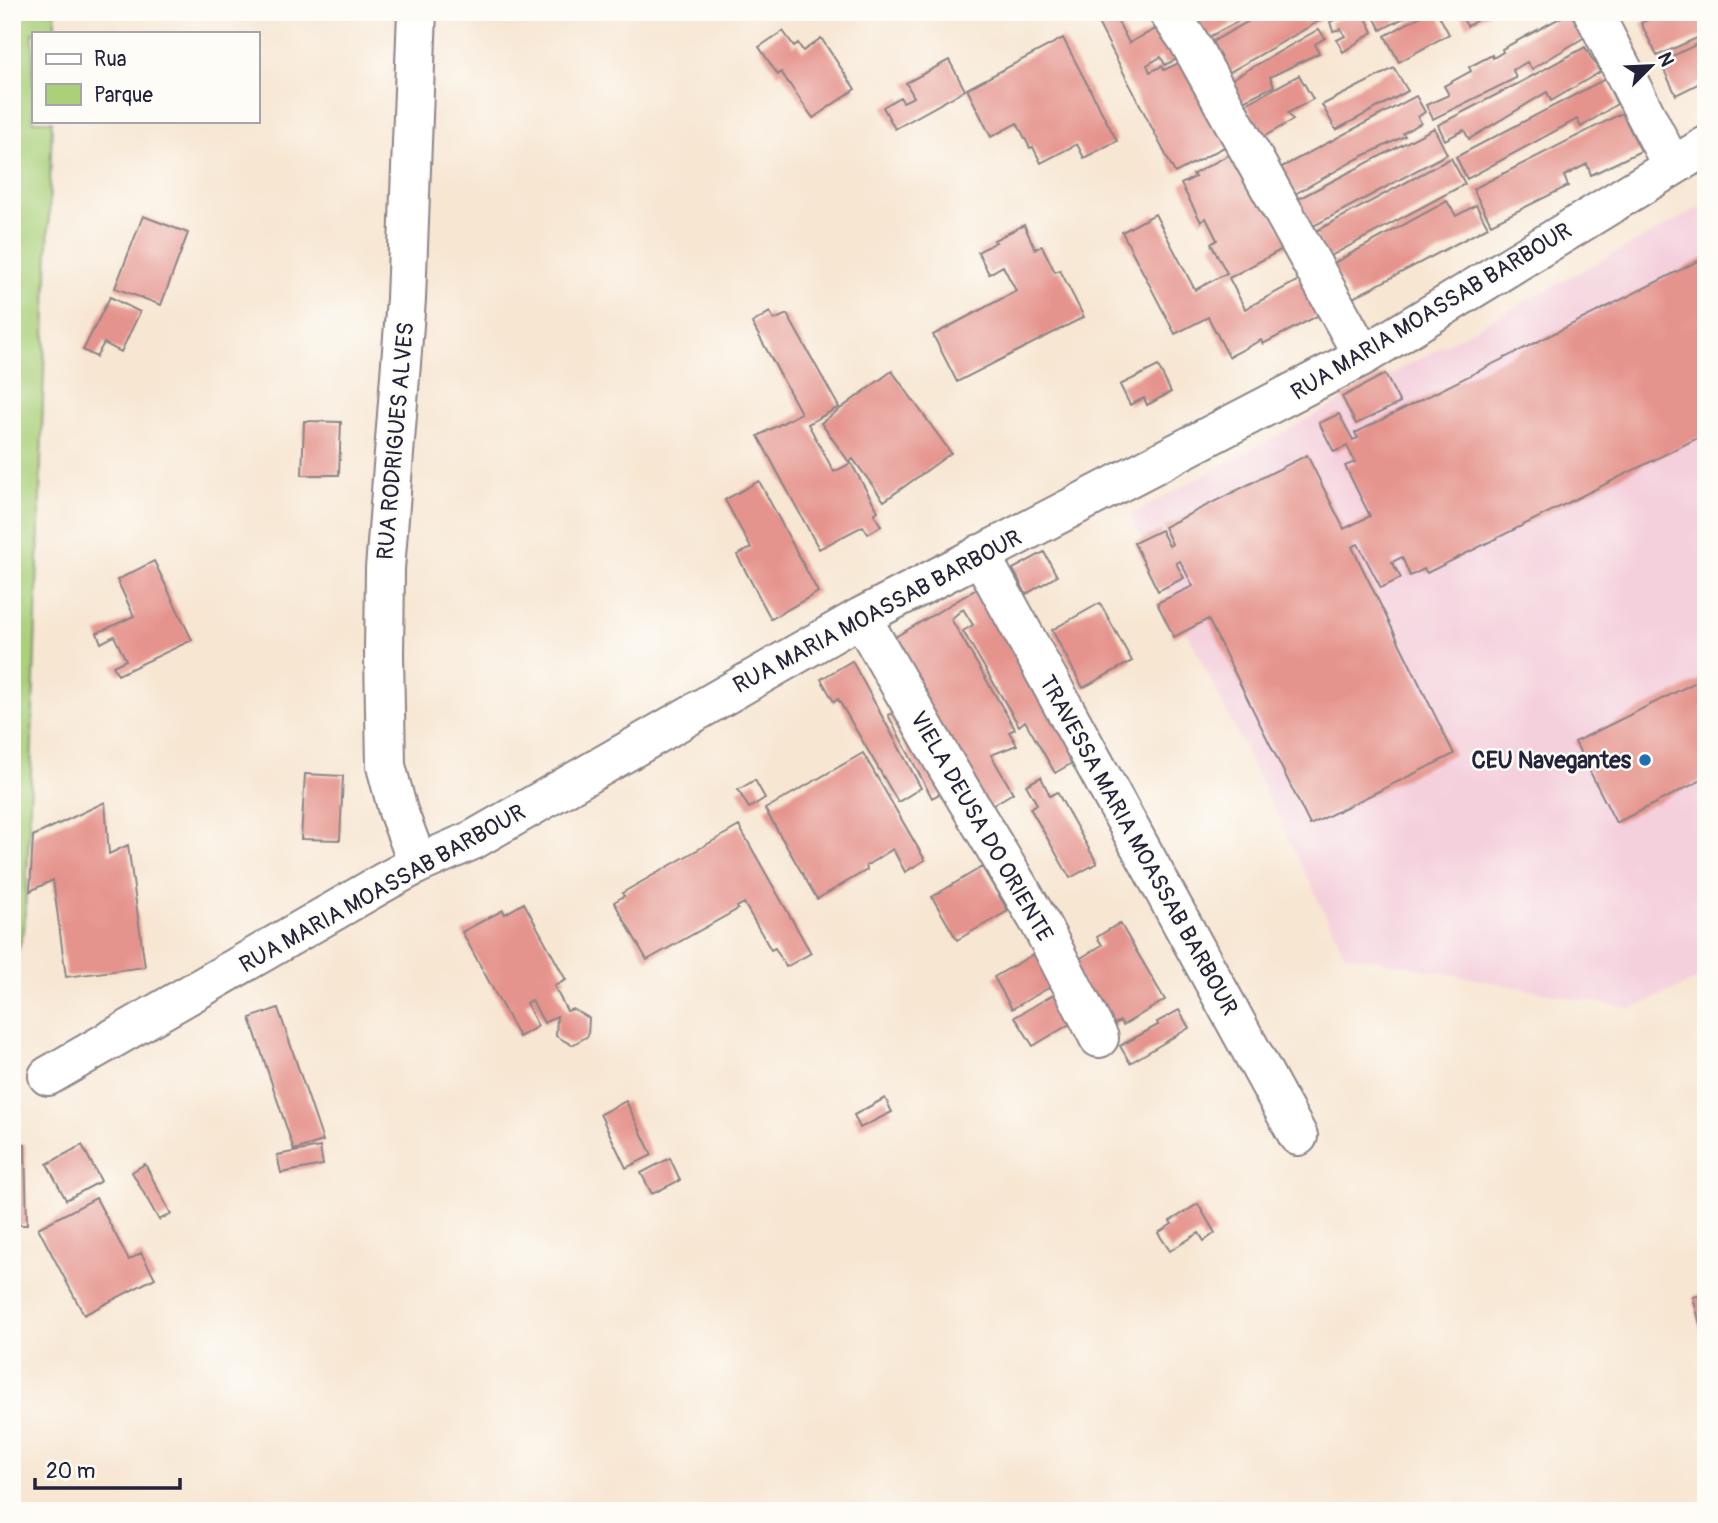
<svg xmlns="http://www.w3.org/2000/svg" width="1718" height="1523" font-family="Pangolin,sans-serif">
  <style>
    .built { fill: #f4cfdc }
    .green { fill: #aad07a; stroke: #66795a; stroke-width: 2 }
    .building { fill: #e5948d; fill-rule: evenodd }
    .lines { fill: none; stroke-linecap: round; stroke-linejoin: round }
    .minor-casing { stroke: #8c8486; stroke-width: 42 }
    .minor { stroke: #fff; stroke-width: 38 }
    .poi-dot { fill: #1f6fb2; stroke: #fdfcf7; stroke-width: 2.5 }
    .labels { text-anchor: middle; stroke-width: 5; stroke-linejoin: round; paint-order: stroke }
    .street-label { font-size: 23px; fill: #22223b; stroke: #fdfcf7 }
    .poi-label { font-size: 23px; font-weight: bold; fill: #22223b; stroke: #fdfcf7; text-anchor: end }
  </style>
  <rect width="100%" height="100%" fill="#fdfcf7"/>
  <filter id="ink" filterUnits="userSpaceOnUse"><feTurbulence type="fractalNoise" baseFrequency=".0143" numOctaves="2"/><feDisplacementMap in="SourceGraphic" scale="14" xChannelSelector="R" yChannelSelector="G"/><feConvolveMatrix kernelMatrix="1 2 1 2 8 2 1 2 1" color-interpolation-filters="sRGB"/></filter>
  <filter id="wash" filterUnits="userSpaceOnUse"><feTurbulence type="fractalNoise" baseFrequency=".00686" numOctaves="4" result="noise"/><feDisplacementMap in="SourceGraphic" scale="28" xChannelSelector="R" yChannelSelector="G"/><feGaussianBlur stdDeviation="1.57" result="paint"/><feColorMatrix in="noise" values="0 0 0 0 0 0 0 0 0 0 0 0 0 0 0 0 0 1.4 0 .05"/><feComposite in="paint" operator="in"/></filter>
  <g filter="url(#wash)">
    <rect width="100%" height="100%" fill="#f7e6d2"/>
    <path class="built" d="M1706,204V975L1632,1009L1345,954L1130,515Z"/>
    <path class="green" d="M12,12H55V33H33V121H52L29,836L24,931L12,968Z"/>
    <g id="blocks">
      <path class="building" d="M1110,12H1113L1129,43L1169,22L1232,143L1175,173L1096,19ZM1161,57L1165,65L1179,58L1181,62L1164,70L1162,66L1150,72L1147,65Z
        M1201,12H1256L1207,38L1195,15Z
        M1265,12H1268L1270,17L1277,12H1335L1228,73L1212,42Z
        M1354,12H1363L1373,32L1343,52L1337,40L1345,36L1341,29L1333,31L1330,22Z
        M1371,12H1415L1381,30Z
        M1428,12H1437L1449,34L1399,62L1385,36Z
        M1459,12H1491L1467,26Z
        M1571,12L1585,37L1532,69L1527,62L1513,70L1516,78L1433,119L1426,105L1449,95L1444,86L1471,71L1469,67L1492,55L1493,58L1503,52L1502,49Z
        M1664,12H1706V34L1657,56L1641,23Z
        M1319,29L1325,38L1315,44L1319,53L1270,77L1274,86L1241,102L1232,79Z
        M783,31L794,46L798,43L803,51L821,38L855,89L813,118L781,72L778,75L759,47Z
        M1063,38L1117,141L1084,158L1077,144L1041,163L1033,147L1030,148L1017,123L991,137L967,89Z
        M1706,40V80L1676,95L1660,62Z
        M1585,47L1600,72L1551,101L1547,92L1469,139L1464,130L1445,140L1438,125L1521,82Z
        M949,60L965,90L895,129L883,107L900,97L903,102L914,97L906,83Z
        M1394,68L1408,91L1336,130L1322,105Z
        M1299,75L1313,99L1288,113L1293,120L1263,137L1246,104Z
        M1605,79L1617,104L1581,127L1577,119L1467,179L1456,157Z
        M1416,96L1425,112L1418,117L1421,123L1403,133L1405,136L1357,159L1295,194L1280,168Z
        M1622,113L1641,151L1591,175L1587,164L1564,176L1568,186L1491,224L1473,189Z
        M1434,128L1447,154L1312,227L1296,200Z
        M1236,151L1290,245L1229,278L1245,309L1306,276L1325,312L1263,344L1261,340L1229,357L1208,317L1175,334L1122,232L1155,214L1195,290L1227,273L1211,244L1217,240L1206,218L1201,222L1181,184L1195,177L1193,174Z
        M1451,158L1465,184L1327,258L1314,232Z
        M1447,201L1456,216L1476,205L1488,227L1351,299L1332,264Z
        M143,216L188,233L161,305L115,288Z
        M1024,225L1035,249L1042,246L1055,272L1060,270L1084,317L957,382L933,335L1016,291L1003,266L989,274L978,252L996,242L994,240Z
        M1706,257V434L1427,573L1424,569L1410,576L1402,557L1392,562L1401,578L1381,588L1358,544L1352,547L1454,754L1310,825L1208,619L1174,637L1157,603L1193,586L1180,561L1176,563L1184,578L1158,591L1134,543L1161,530L1169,546L1172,544L1164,527L1307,455L1344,529L1370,516L1345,466L1355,462L1347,446L1334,452L1319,423L1339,414L1353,440L1358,438L1355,433Z
        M110,297L140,312L121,352L104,343L96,357L83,350Z
        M770,312L774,320L787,314L839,407L808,424L834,472L851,463L878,511L874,514L881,526L868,534L863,526L819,549L758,436L801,413L752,323Z
        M1158,366L1171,392L1147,405L1144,398L1130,405L1120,385Z
        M892,371L951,453L884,501L853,459L849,462L821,423Z
        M1385,374L1400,403L1356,424L1342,397Z
        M304,421L341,422L339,475H302Z
        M759,481L818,592L771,619L737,555L751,548L725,500Z
        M1044,552L1057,576L1026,594L1013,569Z
        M154,561L192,640L118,675L113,666L126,660L114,636L101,643L97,633L134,616L117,580Z
        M982,586L1079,759L1055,773L1025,721L1019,726L963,631L973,625L963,609L951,619L1015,729L1009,732L1017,745L991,755L1013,793L981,812L885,643Z
        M1100,603L1132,661L1083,688L1052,630Z
        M852,661L921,788L898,802L838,699L834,702L821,679Z
        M1706,677V778L1616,823L1575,742Z
        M903,709L947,790L932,798L888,715Z
        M863,753L925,860L905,872L893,849L866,866L867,870L817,899L765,809Z
        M305,774L343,776L340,840L301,839Z
        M1041,777L1050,796L1057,792L1097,863L1070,878L1030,808L1037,804L1026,785Z
        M755,780L765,798L749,808L738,790Z
        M105,802L109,854L128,845L145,967L66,977L53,880L30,891L33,836Z
        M739,826L811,953L786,967L775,948L771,950L744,903L737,907L738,909L647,960L614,902L624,896L622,893Z
        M982,867L1008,911L957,940L932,897Z
        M524,903L566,980L554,986L567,1011L573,1009L589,1018L588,1036L572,1045L556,1036L557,1016L544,1023L532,1000L526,1003L538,1026L519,1037L462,932L503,910L505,914Z
        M1120,923L1165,1000L1123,1025L1120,1021L1109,1027L1071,964L1102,945L1097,937Z
        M1039,951L1057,983L1012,1009L994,977Z
        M1063,989L1080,1018L1033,1046L1015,1017Z
        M278,1008L323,1141L294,1150L250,1018Z
        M1179,1010L1189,1028L1130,1063L1120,1046L1158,1025L1157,1022Z
        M885,1098L892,1112L860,1128L854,1115Z
        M626,1101L652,1155L626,1168L600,1114Z
        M12,1144H25L27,1225H12Z
        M82,1145L101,1181L66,1200L47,1164Z
        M320,1147L323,1165L281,1173L277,1155Z
        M670,1158L680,1180L652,1194L641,1173Z
        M145,1164L171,1214L159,1220L132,1172Z
        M96,1198L129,1260L141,1253L155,1278L84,1315L38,1228Z
        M1198,1204L1215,1233L1204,1241L1199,1233L1170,1251L1158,1233L1172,1224L1170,1221Z
        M1706,1294V1344H1705L1693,1297Z"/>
    </g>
  </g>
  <g filter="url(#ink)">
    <use href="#blocks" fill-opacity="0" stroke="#8c8486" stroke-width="2"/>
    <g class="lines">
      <defs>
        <path id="minor" d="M417,12L406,299L385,569L384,654L386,766L398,811L418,864
          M1168,12L1188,40L1363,356
          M1593,12L1672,166
          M980,554L1298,1136
          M861,617L940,755L1040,923L1099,1038
          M48,1076L386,881L418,864L473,840L861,617L1363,356L1706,146"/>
      </defs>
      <use href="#minor" class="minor-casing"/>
      <use href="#minor" class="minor"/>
    </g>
  </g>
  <circle class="poi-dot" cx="1645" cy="760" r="7"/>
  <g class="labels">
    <g class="street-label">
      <text transform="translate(1431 311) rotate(-31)" y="8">RUA MARIA MOASSAB BARBOUR</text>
      <text transform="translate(395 441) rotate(-85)" y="8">RUA RODRIGUES ALVES</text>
      <text transform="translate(877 611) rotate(-28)" y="8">RUA MARIA MOASSAB BARBOUR</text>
      <text transform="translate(982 826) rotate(60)" y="8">VIELA DEUSA DO ORIENTE</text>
      <text transform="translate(1139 845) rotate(61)" y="8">TRAVESSA MARIA MOASSAB BARBOUR</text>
      <text transform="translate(382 888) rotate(-29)" y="8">RUA MARIA MOASSAB BARBOUR</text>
    </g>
    <g class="poi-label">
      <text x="1631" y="768">CEU Navegantes</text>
    </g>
  </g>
  <rect width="1718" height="1523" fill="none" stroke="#fdfcf7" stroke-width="42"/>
  <rect x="32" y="32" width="228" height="91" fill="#fdfcf7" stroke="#a5a5ac" stroke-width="2"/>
  <rect x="46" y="54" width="35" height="10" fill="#ffffff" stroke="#a5a5ac" stroke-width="2"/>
  <text x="94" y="66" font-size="21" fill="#22223b">Rua</text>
  <rect x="46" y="84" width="35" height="21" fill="#aad07a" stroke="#a5a5ac" stroke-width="2"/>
  <text x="94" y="102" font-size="21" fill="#22223b">Parque</text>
  <g transform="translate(1651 66) rotate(66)" stroke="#fdfcf7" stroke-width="5" paint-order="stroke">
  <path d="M0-5L12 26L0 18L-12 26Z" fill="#22223b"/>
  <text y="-10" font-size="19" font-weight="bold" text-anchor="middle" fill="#22223b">N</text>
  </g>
  <path d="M35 1478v10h145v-10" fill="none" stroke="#22223b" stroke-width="3.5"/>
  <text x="46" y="1478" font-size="21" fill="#22223b" stroke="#fdfcf7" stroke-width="5" paint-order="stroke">20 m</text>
</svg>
